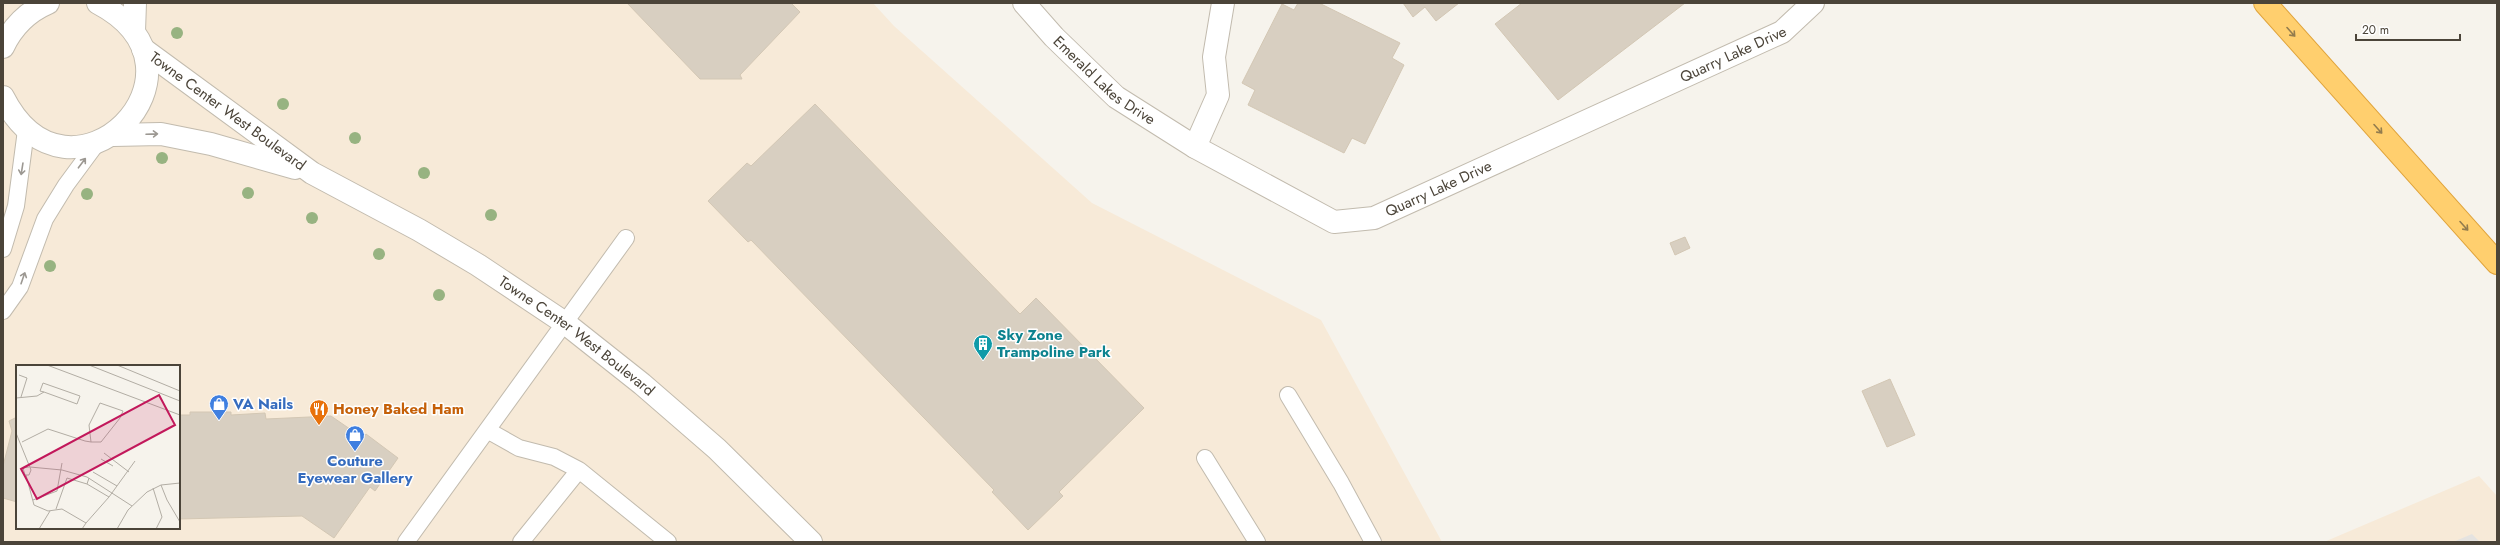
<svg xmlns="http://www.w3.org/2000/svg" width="2500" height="545" font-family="Jost,sans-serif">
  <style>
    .commercial { fill: #f7ead8; fill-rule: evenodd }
    .parking { fill: #e5e3e0 }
    .building { fill: #d8cfc1; stroke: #d3c7b4 }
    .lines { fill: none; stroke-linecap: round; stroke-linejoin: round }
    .lane-casing { stroke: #c2bbae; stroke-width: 18 }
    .street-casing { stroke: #c2bbae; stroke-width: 24 }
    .highway-casing { stroke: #e0a43c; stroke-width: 24 }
    .lane { stroke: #fff; stroke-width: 16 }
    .street { stroke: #fff; stroke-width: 22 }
    .highway { stroke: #ffcf6e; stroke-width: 22 }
    .tree { fill: #97b381 }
    .oneway { stroke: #937c4e }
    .oneway2 { stroke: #9c9892 }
    .labels { text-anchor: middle; stroke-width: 3; stroke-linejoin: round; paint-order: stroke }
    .street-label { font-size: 15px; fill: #4b4439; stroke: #fff }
    .culture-label { font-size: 15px; font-weight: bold; fill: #0d838f; stroke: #fff; text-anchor: start }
    .shop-label { font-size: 15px; font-weight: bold; fill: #366cbe; stroke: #fff; text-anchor: start }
    .food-label { font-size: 15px; font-weight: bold; fill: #c56008; stroke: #fff; text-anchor: start }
    .inset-road { fill: none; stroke: #b2ada4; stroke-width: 1 }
    .view { fill: #c2185b; fill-opacity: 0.15; stroke: #c2185b; stroke-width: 2 }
    .inset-edge { fill: none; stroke: #4b4439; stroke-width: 2 }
  </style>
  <rect width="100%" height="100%" fill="#f6f3ec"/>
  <path class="commercial" d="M3,3H873L894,26L1092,203L1321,320L1442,542H3ZM17,366H179V528H17Z
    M2479,476L2497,496V542H2324Z"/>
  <path class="parking" d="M2472,534L2480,542H2453Z"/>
  <path class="building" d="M627,3H791L800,12L740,75L742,79H700Z
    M1298,3H1319L1400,43L1392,58L1404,65L1365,144L1352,138L1344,153L1248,105L1255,90L1242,83L1282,4L1294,10Z
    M1403,3H1459L1436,21L1425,7L1413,17Z
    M1522,3H1685L1558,100L1495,24Z
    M815,104L1020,314L1036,298L1144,408L1059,492L1063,496L1028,530L992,492L994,490L751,240L748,242L708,201L747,163L751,166Z
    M1685,237L1690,248L1675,255L1670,243Z
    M1890,379L1915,435L1887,447L1862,391Z
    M190,412H231V415L265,413L266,419L331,416L363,438L366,434L398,458L375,491L370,487L334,538L302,516L179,519V415H190Z
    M17,417V502L3,498V466L12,431L9,421Z"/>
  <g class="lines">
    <defs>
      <path id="lane" d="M3,249L16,206L26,130
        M3,311L20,287L45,219L66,185L97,143
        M1288,395L1341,483L1373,542
        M487,430L519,448L554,457L579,470
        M1205,458L1257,542
        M406,542L626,238
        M521,542L579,470L668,542"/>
      <g id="street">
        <path id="s1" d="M1024,3L1054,37L1116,97L1195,147L1334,222L1374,218L1782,32L1813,3"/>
        <path d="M134,31L135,3"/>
        <path d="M3,47C13,26 27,12 48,3"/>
        <path id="s2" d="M143,49L312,173L419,230L478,265L565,323L642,384L717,449L811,542"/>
        <path d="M3,97C69,227 227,71 98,3"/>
        <path d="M113,135L161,134L211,144L295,168"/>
        <path d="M1195,147L1218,95L1214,57L1223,3"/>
      </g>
      <path id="highway" d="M2265,3L2497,263"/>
    </defs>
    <use href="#lane" class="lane-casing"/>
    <use href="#street" class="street-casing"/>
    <use href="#highway" class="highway-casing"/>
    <use href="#lane" class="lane"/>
    <use href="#street" class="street"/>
    <use href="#highway" class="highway"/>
  </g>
  <g class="tree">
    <circle cx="177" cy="33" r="6"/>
    <circle cx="283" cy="104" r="6"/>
    <circle cx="355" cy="138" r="6"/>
    <circle cx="162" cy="158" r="6"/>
    <circle cx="424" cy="173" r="6"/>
    <circle cx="248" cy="193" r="6"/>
    <circle cx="87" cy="194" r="6"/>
    <circle cx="491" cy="215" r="6"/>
    <circle cx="312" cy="218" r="6"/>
    <circle cx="379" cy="254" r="6"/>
    <circle cx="50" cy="266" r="6"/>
    <circle cx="439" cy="295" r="6"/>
  </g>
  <defs><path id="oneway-shaft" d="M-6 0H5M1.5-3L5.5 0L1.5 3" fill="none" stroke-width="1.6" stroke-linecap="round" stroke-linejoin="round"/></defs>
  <g class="oneway">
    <use href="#oneway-shaft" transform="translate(2291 32) rotate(48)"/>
    <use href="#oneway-shaft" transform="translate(2378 129) rotate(48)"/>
    <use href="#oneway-shaft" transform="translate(2464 226) rotate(48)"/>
  </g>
  <g class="oneway2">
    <use href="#oneway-shaft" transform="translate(152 134) rotate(-2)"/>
    <use href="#oneway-shaft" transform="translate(82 163) rotate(-53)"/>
    <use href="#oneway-shaft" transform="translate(22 169) rotate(99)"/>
    <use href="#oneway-shaft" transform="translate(23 278) rotate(-71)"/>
  </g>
  <defs>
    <symbol id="building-pin" viewBox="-11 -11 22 30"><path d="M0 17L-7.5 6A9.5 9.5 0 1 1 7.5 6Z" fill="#0f9aa8" stroke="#fff"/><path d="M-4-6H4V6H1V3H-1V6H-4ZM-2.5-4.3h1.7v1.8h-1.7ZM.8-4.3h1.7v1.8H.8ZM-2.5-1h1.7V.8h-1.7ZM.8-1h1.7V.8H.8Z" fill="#fff"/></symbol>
    <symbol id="shop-pin" viewBox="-11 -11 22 30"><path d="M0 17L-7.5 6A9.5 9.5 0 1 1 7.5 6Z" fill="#3f7fe0" stroke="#fff"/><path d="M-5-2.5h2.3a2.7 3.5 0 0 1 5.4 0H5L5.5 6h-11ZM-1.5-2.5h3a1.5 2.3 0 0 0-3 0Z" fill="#fff"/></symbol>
    <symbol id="restaurant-pin" viewBox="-11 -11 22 30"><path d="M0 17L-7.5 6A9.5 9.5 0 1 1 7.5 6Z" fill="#e8710a" stroke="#fff"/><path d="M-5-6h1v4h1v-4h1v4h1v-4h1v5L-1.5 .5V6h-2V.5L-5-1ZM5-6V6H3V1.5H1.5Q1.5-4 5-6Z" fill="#fff"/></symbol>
  </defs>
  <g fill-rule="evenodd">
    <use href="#building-pin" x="972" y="333" width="22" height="30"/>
    <use href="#shop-pin" x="208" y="393" width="22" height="30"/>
    <use href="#restaurant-pin" x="308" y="398" width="22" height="30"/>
    <use href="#shop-pin" x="344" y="424" width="22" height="30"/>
  </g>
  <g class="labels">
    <g class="street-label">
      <text dy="5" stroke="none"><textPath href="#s1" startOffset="818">Quarry Lake Drive</textPath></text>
      <text dy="5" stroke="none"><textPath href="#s1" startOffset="112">Emerald Lakes Drive</textPath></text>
      <text dy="5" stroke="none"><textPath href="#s2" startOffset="105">Towne Center West Boulevard</textPath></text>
      <text dy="5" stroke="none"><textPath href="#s1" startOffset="494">Quarry Lake Drive</textPath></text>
      <text dy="5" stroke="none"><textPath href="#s2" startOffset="521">Towne Center West Boulevard</textPath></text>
    </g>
    <g class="culture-label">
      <text x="997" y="340">Sky Zone<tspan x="997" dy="17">Trampoline Park</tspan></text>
    </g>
    <g class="shop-label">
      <text x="233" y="409">VA Nails</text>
      <text x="355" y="466" text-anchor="middle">Couture<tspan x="355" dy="17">Eyewear Gallery</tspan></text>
    </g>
    <g class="food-label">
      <text x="333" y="414">Honey Baked Ham</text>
    </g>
  </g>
  <g transform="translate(16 365)">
    <rect width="164" height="164" fill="#f6f3ec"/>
    <path class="inset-road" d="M31,0L164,50M73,0L164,36M101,0L164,26M3,10L11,13L5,32M0,33L21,31L28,27L61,39L64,31L27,18L24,26L28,27M0,68L15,105L13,110H9L7,103L13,102M6,77L32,64L69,76L75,77H85L104,53L107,46L84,38L73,60L75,77M88,88L113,107M85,94L97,101M14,102L46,105L71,112L116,141M77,107L101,121M10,110L18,140L32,146L46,144L70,158L66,164M145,120L151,135L164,157M137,123L146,152L140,164M93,132L119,96M17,135L41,126L46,98M40,144L51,113L71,119L73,113M70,158L93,132L71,119M23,164L34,146M101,164L112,145L131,127L145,120L164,118"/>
    <path class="view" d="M143,30L159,60L21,134L5,104Z"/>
    <rect width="164" height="164" class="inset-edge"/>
  </g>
  <rect width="2500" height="545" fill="none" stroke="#4b4439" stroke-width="8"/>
  <path d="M2356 34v6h104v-6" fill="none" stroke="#4b4439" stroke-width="2"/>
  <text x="2362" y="34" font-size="12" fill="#4b4439" stroke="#ffffff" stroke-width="3" paint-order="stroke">20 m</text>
</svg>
